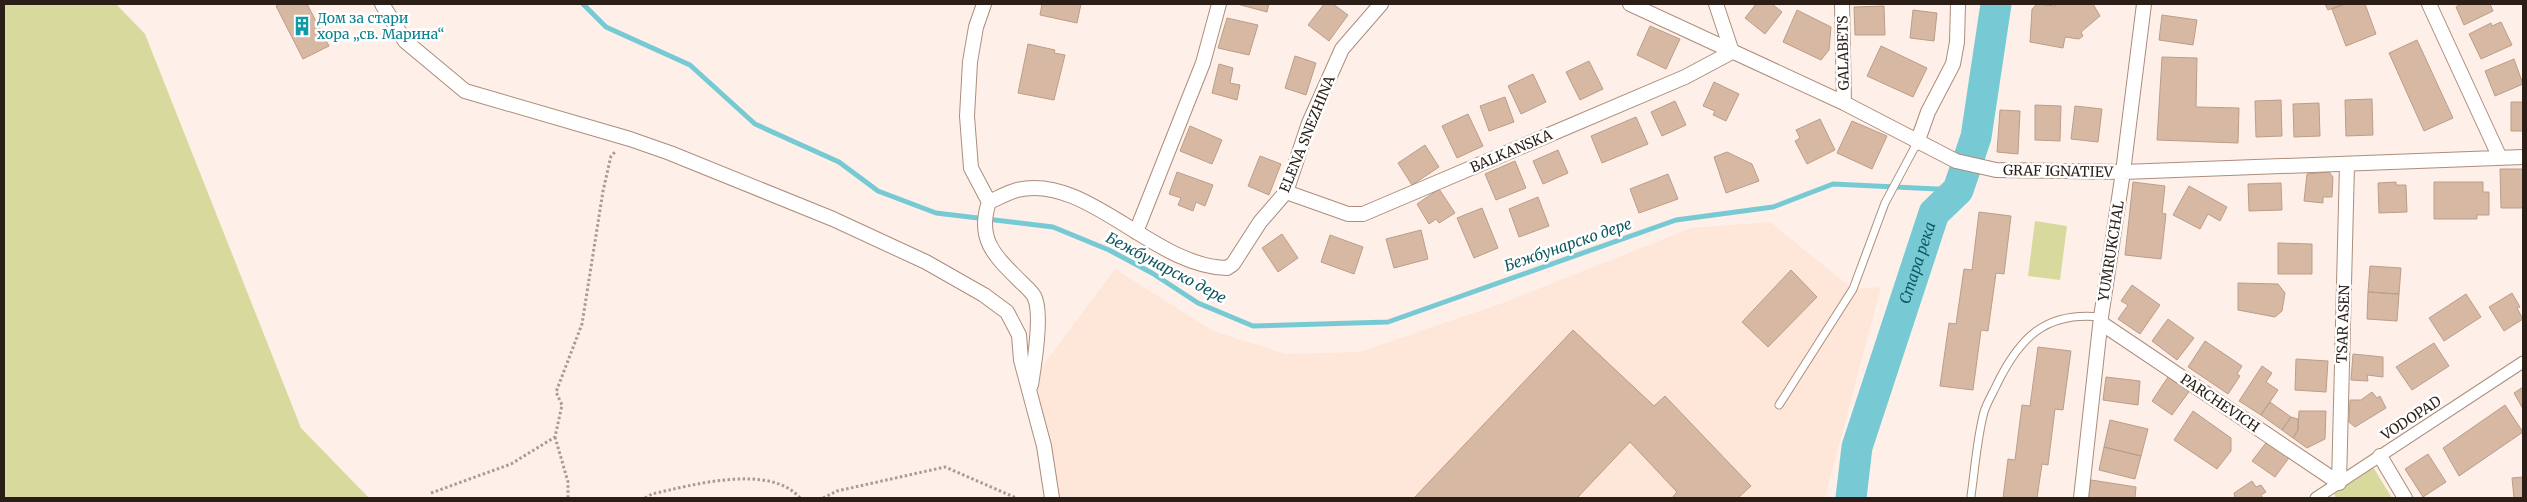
<svg xmlns="http://www.w3.org/2000/svg" width="2527" height="502" font-family="Merriweather,serif">
  <style>
    .built { fill: #fee6d8 }
    .green { fill: #d7da9c }
    .lines { fill: none; stroke-linecap: round; stroke-linejoin: round }
    .stream { stroke: #77cad4; stroke-width: 5 }
    .river { stroke: #77cad4; stroke-width: 31 }
    .building { fill: #d6b8a3; stroke: #bb9e89 }
    .service-casing { stroke: #ac8d7b; stroke-width: 9 }
    .pedestrian-casing { stroke: #ac8d7b; stroke-width: 13 }
    .minor-casing { stroke: #ac8d7b; stroke-width: 16 }
    .path { stroke: #a89b94; stroke-width: 3; stroke-dasharray: 2.5 2.5; stroke-linecap: butt }
    .service { stroke: #fff; stroke-width: 7 }
    .pedestrian { stroke: #fff; stroke-width: 11 }
    .minor { stroke: #fff; stroke-width: 14 }
    .labels { text-anchor: middle; stroke-width: 5; stroke-linejoin: round; paint-order: stroke }
    .culture-label { font-size: 14px; fill: #0d838f; stroke: #fff; text-anchor: start }
    .street-label { font-size: 14px; fill: #2a1e17; stroke: #fff }
    .water-label { font-size: 15px; font-style: italic; fill: #0e585f; stroke: #fff }
  </style>
  <rect width="100%" height="100%" fill="#fef0e8"/>
  <path class="built" d="M1770,222L1853,289L1881,287L1825,498H1059L1035,376L1115,269L1213,331L1285,354L1359,352L1503,303L1691,228Z"/>
  <path class="green" d="M4,4H116L145,34L301,428L369,498H4Z
    M2035,221L2067,226L2060,280L2028,276Z
    M2373,467L2392,498H2336L2334,494Z"/>
  <g class="lines">
    <path class="stream" d="M583,4L606,27L690,65L755,124L839,162L878,191L936,213L1053,227L1109,250L1152,273L1198,303L1253,326L1388,322L1676,220L1773,207L1833,184L1958,190"/>
    <path class="river" id="s1" d="M1851,498L1857,447L1934,213L1958,190L1976,137L1996,4"/>
  </g>
  <path class="building" d="M280,4H307L329,46L303,59L276,6Z
    M1042,4H1081L1077,23L1040,15Z
    M1237,4H1269L1267,12Z
    M1324,4H1333L1348,15L1329,41L1308,25Z
    M1756,4H1772L1782,12L1765,34L1745,18Z
    M2037,4L2055,6L2057,4H2093L2100,16L2081,32L2083,36L2079,39L2065,37L2063,48L2030,42L2032,9Z
    M2325,4H2345L2328,10Z
    M2345,4H2365L2376,34L2346,46L2332,9Z
    M2461,4H2490L2493,11L2464,25L2456,7Z
    M1884,6L1885,35H1855L1854,7Z
    M1797,10L1831,27L1829,50L1821,60L1783,42Z
    M1913,10L1937,13L1934,41L1910,38Z
    M2162,15L2197,20L2193,45L2159,40Z
    M1227,18L1258,25L1249,55L1218,48Z
    M2501,22L2512,45L2481,59L2469,34L2491,23L2492,26Z
    M1650,26L1680,39L1666,69L1637,55Z
    M2417,40L2453,118L2424,131L2389,53Z
    M1028,44L1055,50L1054,53L1065,55L1054,100L1018,93Z
    M1881,46L1927,68L1913,97L1867,76Z
    M1295,56L1316,63L1306,95L1285,88Z
    M2162,57L2197,58L2196,107L2239,108L2238,143L2157,140Z
    M2514,59L2523,84L2495,96L2485,71Z
    M1589,61L1603,89L1580,100L1566,72Z
    M1219,64L1233,68L1230,83L1240,85L1237,100L1212,93Z
    M1533,74L1546,102L1521,114L1508,86Z
    M1714,82L1739,94L1726,121L1713,115L1715,111L1703,106Z
    M1505,97L1514,122L1489,131L1480,106Z
    M2372,99L2373,135L2346,136L2345,100Z
    M2281,100L2282,136L2256,137L2255,101Z
    M1675,101L1686,125L1662,136L1651,112Z
    M2511,102H2523V131H2511Z
    M2319,103L2320,136L2294,137L2293,104Z
    M2035,105L2061,106L2060,141L2035,140Z
    M2075,106L2102,109L2098,142L2071,139Z
    M2000,110L2020,111L2018,154L1997,152Z
    M1468,114L1483,146L1457,158L1442,126Z
    M1636,117L1648,144L1602,163L1591,136Z
    M1820,119L1835,150L1807,164L1795,141L1800,138L1796,130Z
    M1852,121L1887,136L1872,169L1837,153Z
    M1190,126L1222,140L1212,164L1180,151Z
    M1425,145L1439,167L1412,185L1398,163Z
    M1558,150L1568,173L1543,184L1533,161Z
    M1727,152L1752,164L1759,181L1726,193L1714,157Z
    M1260,156L1281,164L1269,195L1248,186Z
    M1515,161L1526,188L1496,200L1485,174Z
    M2500,169H2523V208H2501Z
    M1177,172L1213,185L1205,206L1196,202L1193,211L1178,205L1181,198L1169,194Z
    M2329,172L2333,177L2332,197H2323V203L2304,201L2307,174Z
    M1668,174L1678,199L1639,213L1630,189Z
    M2133,182L2165,186L2162,213L2166,214L2161,259L2125,255Z
    M2396,182V185H2406L2407,212L2379,213L2378,183Z
    M2434,182H2483V192H2489V215H2477V219H2434Z
    M2281,183L2282,210L2249,211L2248,184Z
    M2189,186L2227,207L2220,221L2208,214L2200,229L2173,215Z
    M1439,189L1455,213L1439,223L1436,219L1429,224L1417,204Z
    M1538,197L1549,226L1519,237L1509,209Z
    M1482,208L1498,248L1474,258L1457,218Z
    M1979,212L2011,216L2004,274L1996,273L1988,331L1981,330L1973,390L1940,386L1949,323L1956,324L1964,269L1972,270Z
    M1421,230L1428,259L1394,268L1386,239Z
    M1282,234L1298,258L1278,272L1262,248Z
    M1330,235L1363,247L1354,274L1321,262Z
    M2278,243L2312,244V274H2278Z
    M2370,266L2401,268L2399,294L2368,292Z
    M1791,270L1817,297L1768,347L1742,322Z
    M2238,283L2278,284L2285,293L2282,311L2275,317L2238,310Z
    M2132,285L2160,305L2140,334L2118,319L2128,305L2121,301Z
    M2368,292L2399,294L2397,321L2367,319Z
    M2512,293L2520,307L2517,308L2523,319L2504,331L2489,307Z
    M2466,294L2481,317L2444,341L2429,318Z
    M2168,319L2194,338L2177,360L2152,341Z
    M1573,330L1654,406L1665,396L1751,486L1738,498H1672L1677,492L1630,442L1577,498H1414Z
    M2205,341L2242,366L2237,374L2240,376L2228,394L2188,367Z
    M2434,343L2449,366L2412,390L2396,367Z
    M2038,347L2071,351L2063,410L2055,409L2048,465L2042,464L2037,498H2003L2008,459L2015,460L2022,405L2030,406Z
    M2353,354L2383,357V377L2367,375L2368,381L2351,380Z
    M2296,359L2328,361L2326,392L2295,390Z
    M2262,366L2272,373L2266,382L2278,390L2261,415L2239,401Z
    M2170,374L2191,389L2172,415L2152,401Z
    M2106,377L2140,381L2138,405L2103,400Z
    M2523,387V409L2514,393Z
    M2372,392L2377,398L2380,396L2386,408L2355,427L2349,422L2350,400H2361Z
    M2270,402L2291,417L2282,430L2261,415Z
    M2505,405L2523,432L2459,476L2443,448Z
    M2193,411L2231,438V451L2217,469L2174,440Z
    M2299,411H2326L2325,439L2307,448L2293,438L2298,430Z
    M2291,417L2298,419V430L2293,438L2282,430Z
    M2110,420L2148,429L2141,456L2104,447Z
    M2269,439L2291,455L2275,477L2252,461Z
    M2104,447L2141,456L2135,479L2099,470Z
    M2428,454L2446,482L2423,497L2405,469Z
    M2523,477V498H2514L2512,478Z
    M2091,480L2136,487L2135,498H2088Z
    M2252,481L2256,487L2261,485L2266,492L2261,495L2263,498H2235L2234,493Z"/>
  <g class="lines">
    <defs>
      <path id="service" d="M1779,405L1853,289L1885,203L1917,143
        M1971,496C1975,468 1977,438 1984,412C1987,402 1993,393 1997,384C2020,337 2046,311 2101,317"/>
      <path id="pedestrian" d="M2316,498L2523,362"/>
      <path id="minor" d="M382,4L405,41L465,91L630,139L670,153L833,219L926,262L984,295L1007,312L1019,335L1021,360L1044,446L1052,498
        M984,4L976,27L970,62L967,116L971,168L989,202C976,240 996,257 1021,282C1025,286 1031,291 1034,296C1043,312 1034,366 1031,385
        M1630,4L1844,103L1956,161L1996,170L2123,172L2523,157
        M1842,4L1844,103
        M2429,4L2500,158
        M1917,143L1928,112L1953,64L1957,42L1958,4
        M1286,192L1348,214H1363L1685,77L1732,52L1716,4
        M989,202C998,198 1007,193 1017,190C1087,173 1154,267 1227,268L1233,264L1260,222L1286,192L1309,123L1342,49L1381,4
        M1136,232L1203,63L1219,4
        M2101,323L2339,483
        M2380,456L2405,498
        M2339,483L2347,165
        M2081,498L2101,317L2123,172L2144,4"/>
    </defs>
    <use href="#service" class="service-casing"/>
    <use href="#pedestrian" class="pedestrian-casing"/>
    <use href="#minor" class="minor-casing"/>
    <path class="path" d="M555,437L568,482V498
      M431,493L511,464L555,437L562,405L556,392L582,324L603,191L611,156L616,151
      M645,498L652,494C692,485 770,463 800,498
      M823,498L837,491L945,467L1016,498"/>
    <use href="#service" class="service"/>
    <use href="#pedestrian" class="pedestrian"/>
    <use href="#minor" class="minor"/>
  </g>
  <defs>
    <symbol id="building-bare" viewBox="-9 -9 18 18"><path d="M-4-6H4V6H1V3H-1V6H-4ZM-2.5-4.3h1.7v1.8h-1.7ZM.8-4.3h1.7v1.8H.8ZM-2.5-1h1.7V.8h-1.7ZM.8-1h1.7V.8H.8Z" fill="#0f9aa8" stroke="#fff" stroke-width="2.5" paint-order="stroke"/></symbol>
  </defs>
  <g fill-rule="evenodd">
    <use href="#building-bare" x="288" y="12" width="28" height="28"/>
  </g>
  <g class="labels">
    <g class="culture-label">
      <text x="317" y="23">Дом за стари<tspan x="317" dy="16">хора „св. Марина“</tspan></text>
    </g>
    <g class="street-label">
      <text transform="translate(1843 53) rotate(-91)" y="5">GALABETS</text>
      <text transform="translate(1307 134) rotate(-68)" y="5">ELENA SNEZHINA</text>
      <text transform="translate(1511 151) rotate(-23)" y="5">BALKANSKA</text>
      <text transform="translate(2058 171) rotate(1)" y="5">GRAF IGNATIEV</text>
      <text transform="translate(2111 251) rotate(-81)" y="5">YUMRUKCHAL</text>
      <text transform="translate(2343 324) rotate(-88)" y="5">TSAR ASEN</text>
      <text transform="translate(2220 403) rotate(34)" y="5">PARCHEVICH</text>
      <text transform="translate(2411 418) rotate(-33)" y="5">VODOPAD</text>
    </g>
    <g class="water-label">
      <text transform="translate(1568 245) rotate(-19)" y="5">Бежбунарско дере</text>
      <text dy="5" stroke="none"><textPath href="#s1" startOffset="245">Стара река</textPath></text>
      <text transform="translate(1166 268) rotate(28)" y="5">Бежбунарско дере</text>
    </g>
  </g>
  <rect width="2527" height="502" fill="none" stroke="#2a1e17" stroke-width="10"/>
</svg>
